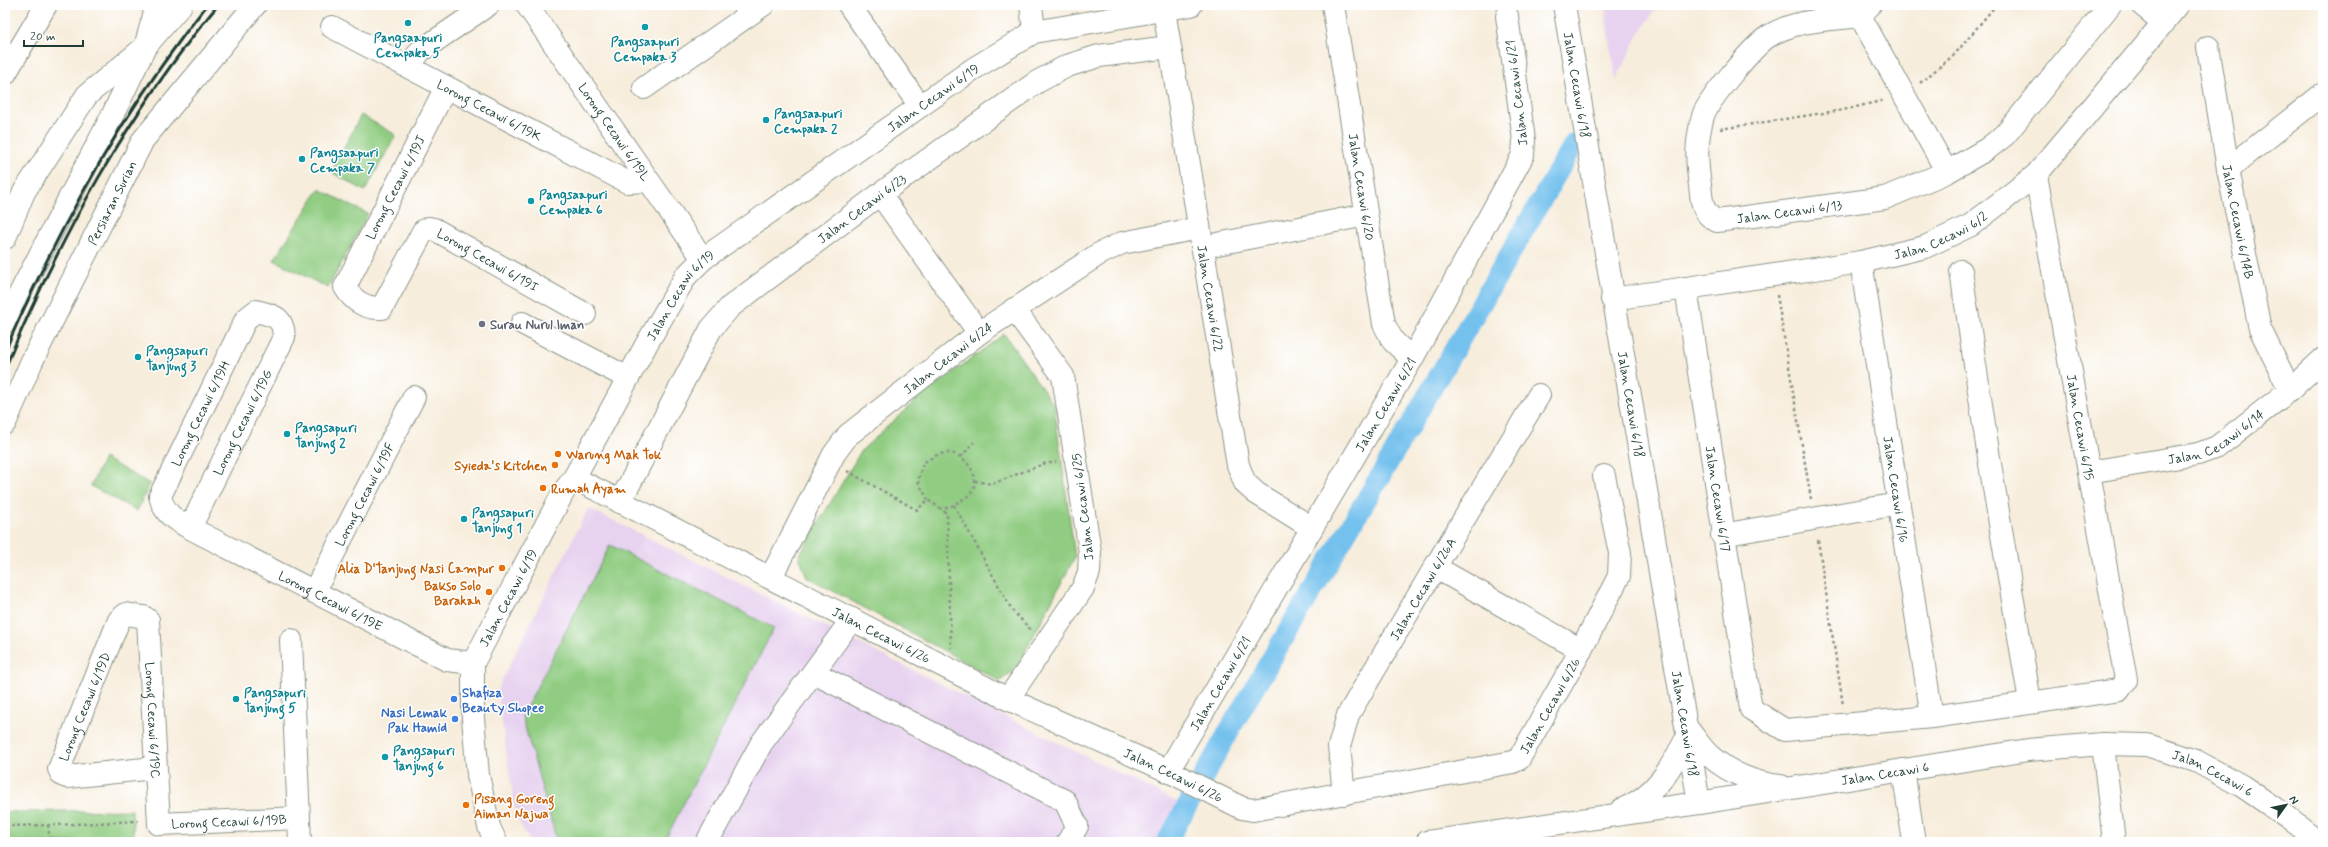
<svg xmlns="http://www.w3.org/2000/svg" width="2328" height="847" font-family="Mynerve,sans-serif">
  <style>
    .built { fill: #e7d2ef }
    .green { fill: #90cc81; stroke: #58845a }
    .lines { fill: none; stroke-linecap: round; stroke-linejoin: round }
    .canal { stroke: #74c1ee; stroke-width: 21 }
    .minor-casing { stroke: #8b9588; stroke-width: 24 }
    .major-casing { stroke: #8b9588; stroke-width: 24 }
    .highway-casing { stroke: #8b9588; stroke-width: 24 }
    .path { stroke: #8b9588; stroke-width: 2.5; stroke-dasharray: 3 3; stroke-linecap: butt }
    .minor { stroke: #fff; stroke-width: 22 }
    .major { stroke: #fff; stroke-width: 22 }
    .highway { stroke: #fff; stroke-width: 22 }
    .rail { stroke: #1f3d34; stroke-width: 3 }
    .culture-dot { fill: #0f9aa8; stroke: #fff; stroke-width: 1.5 }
    .worship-dot { fill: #6b7280; stroke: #fff; stroke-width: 1.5 }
    .food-dot { fill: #e8710a; stroke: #fff; stroke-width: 1.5 }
    .shop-dot { fill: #3f7fe0; stroke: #fff; stroke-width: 1.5 }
    .labels { text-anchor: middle; stroke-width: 3; stroke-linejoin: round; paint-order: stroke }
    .culture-label { font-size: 13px; font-weight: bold; fill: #0d838f; stroke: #fff; text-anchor: start }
    .street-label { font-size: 13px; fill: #1f3d34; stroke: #fff }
    .worship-label { font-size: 13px; font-weight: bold; fill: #5b616d; stroke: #fff; text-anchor: start }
    .food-label { font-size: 13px; font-weight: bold; fill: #c56008; stroke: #fff; text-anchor: start }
    .shop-label { font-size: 13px; font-weight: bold; fill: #366cbe; stroke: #fff; text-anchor: start }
  </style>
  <rect width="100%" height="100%" fill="#fff"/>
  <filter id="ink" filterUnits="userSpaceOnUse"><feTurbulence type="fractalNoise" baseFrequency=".025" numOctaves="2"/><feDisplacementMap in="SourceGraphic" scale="8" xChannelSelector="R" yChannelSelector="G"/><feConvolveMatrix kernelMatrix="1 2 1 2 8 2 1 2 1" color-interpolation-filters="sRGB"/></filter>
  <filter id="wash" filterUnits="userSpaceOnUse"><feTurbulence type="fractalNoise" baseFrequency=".012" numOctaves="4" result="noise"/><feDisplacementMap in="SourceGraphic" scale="16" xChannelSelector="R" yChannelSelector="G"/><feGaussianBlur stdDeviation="0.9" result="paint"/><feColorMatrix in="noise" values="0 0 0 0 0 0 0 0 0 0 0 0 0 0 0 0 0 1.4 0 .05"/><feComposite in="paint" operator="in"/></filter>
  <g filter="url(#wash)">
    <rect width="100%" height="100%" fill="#f7eddc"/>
    <path class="built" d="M1604,5H1658L1638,36L1616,80Z
      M588,508L1183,805L1160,842H530L516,816L497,690Z"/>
    <path class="green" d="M361,115L396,135L365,191L331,172Z
      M319,189L368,214L328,288L274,260Z
      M1004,334L1054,405L1075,557L1016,669L1000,681L807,577L799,556L861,451L916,400Z
      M104,458L150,484L137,511L91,486Z
      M610,545L774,628L664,842H557L522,716Z
      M132,810L134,842H5V812Z"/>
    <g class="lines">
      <path class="canal" d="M1167,842L1234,722L1404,436L1574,144"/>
    </g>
  </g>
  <g filter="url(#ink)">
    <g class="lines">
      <defs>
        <g id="minor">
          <path id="s1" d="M527,5L703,259"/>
          <path d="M849,5L920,106"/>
          <path d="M1031,5L1034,32"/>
          <path id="s2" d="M1333,5L1384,324L1393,341L1412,359"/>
          <path id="s3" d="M1564,5L1699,803"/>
          <path id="s4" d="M1870,5L1860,16C1830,20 1796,19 1769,36C1754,45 1708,100 1703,116C1696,142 1696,159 1700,185C1702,201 1701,213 1717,221L1885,198L1947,172L1987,149L2005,135L2110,5"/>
          <path d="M2142,5L2164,23"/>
          <path id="s5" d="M1164,10L1238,465L1245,483L1256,493L1312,528"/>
          <path d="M1860,16L1947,172"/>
          <path id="s6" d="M332,27L627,182L648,181"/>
          <path id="s7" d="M2208,47L2228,169L2260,329L2290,390"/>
          <path d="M409,67L420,51L488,5"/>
          <path d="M5,74L46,5"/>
          <path id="s8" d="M446,87L345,287C353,301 366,309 382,308L419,239L423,231L429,228L434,229L585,314"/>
          <path d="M644,88L763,5"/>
          <path d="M2228,169L2323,94"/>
          <path d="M880,194L979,333"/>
          <path d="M1202,247L1366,215"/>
          <path id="s9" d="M1861,262L1932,717"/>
          <path d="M1961,271L1989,458L2030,702"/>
          <path id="s10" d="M1686,288L1751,709L1785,730L1932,717L2119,690L2126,680L2036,175"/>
          <path id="s11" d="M1612,299L1861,262L1925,247L1971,225L2036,175L2178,5"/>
          <path d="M522,323L628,378"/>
          <path id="s12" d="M2089,472L2198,454L2217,447L2290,390L2323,359"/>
          <path id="s13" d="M574,478L1008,699L1168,771L1242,808L1253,810L1513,762L1519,759L1581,650L1619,576L1620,553L1604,476"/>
          <path id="s14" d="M620,502L711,329L730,307L880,194L1037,82L1067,66L1099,56L1169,47"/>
          <path id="s15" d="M190,528L284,337C283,316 274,316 256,311L246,319L160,496C164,514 175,520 190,528L447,660L473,663"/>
          <path d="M1722,535L1898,504"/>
          <path d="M1435,567L1581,650"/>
          <path id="s16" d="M771,577L834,454L848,435L979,333L1099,254L1122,243L1199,228"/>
          <path id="s17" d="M314,592L414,397"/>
          <path d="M291,640L300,842"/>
          <path d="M814,673L1065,801L1077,826L1068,842"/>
          <path d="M1008,699L1083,588L1089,572L1090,552L1063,376L1014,309"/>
          <path d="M1686,727C1694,736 1701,748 1710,756C1729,773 1756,784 1781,786"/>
          <path d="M2103,744L2114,842"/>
          <path id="s18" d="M154,768L67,777L62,775L59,769L119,620L126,614L144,617L148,620L159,824L299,818"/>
          <path d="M1903,770L1914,842"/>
          <path id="s19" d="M1168,771L1412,359L1523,155L1524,140L1507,16"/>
          <path id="s20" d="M1344,794L1339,747L1348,715L1435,567L1539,395"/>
          <path d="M1621,810C1655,797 1672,767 1687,737"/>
          <path id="s21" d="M496,842L489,827L478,775L473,718V663L564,491L574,478L646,345L686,276L703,259L973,69L1034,32L1191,5"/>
          <path d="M707,842L761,744L852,619"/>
          <path id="s22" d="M1427,842L1699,803L2028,750L2103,744L2147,745L2196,761L2242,786L2289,818L2319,842"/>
        </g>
        <g id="major">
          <path d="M147,40L157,5"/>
          <path d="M5,322L113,114L145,47L181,5"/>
          <path id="s23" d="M5,423L32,361L143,140L255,5"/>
        </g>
        <path id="highway" d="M5,238L24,192L87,95L145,47"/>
      </defs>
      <use href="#minor" class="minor-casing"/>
      <use href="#major" class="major-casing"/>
      <use href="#highway" class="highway-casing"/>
      <path class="path" d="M1920,83L1955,54L1996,5
        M1720,129L1843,110L1885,100
        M1777,295L1811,499
        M961,457L974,442
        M847,471L917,510L928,500L947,513L951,648
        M975,481L992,484L1043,464L1056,462
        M928,500L918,481L923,463C931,458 940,452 950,453C962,454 975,469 975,482C975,486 972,490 971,494L954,505L942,509
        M954,505L1012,610L1031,630
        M1818,540L1843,705
        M48,825L50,842
        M5,826L56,825L138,821"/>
      <use href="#minor" class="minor"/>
      <use href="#major" class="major"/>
      <use href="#highway" class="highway"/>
      <path class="rail" d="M5,351C58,228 123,111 207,5
        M5,368C61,236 126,116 218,5"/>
    </g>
  </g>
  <g class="culture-dot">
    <circle cx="408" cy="23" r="4"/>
    <circle cx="645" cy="27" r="4"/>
    <circle cx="766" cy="120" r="4"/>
    <circle cx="302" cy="159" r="4"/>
    <circle cx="531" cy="201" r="4"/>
    <circle cx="138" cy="357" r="4"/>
    <circle cx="287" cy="434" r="4"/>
    <circle cx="464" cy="519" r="4"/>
    <circle cx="236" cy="699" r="4"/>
    <circle cx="385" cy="757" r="4"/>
  </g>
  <circle class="worship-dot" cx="482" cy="324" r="4"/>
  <g class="food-dot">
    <circle cx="558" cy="454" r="4"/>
    <circle cx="555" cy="465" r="4"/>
    <circle cx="543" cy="488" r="4"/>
    <circle cx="502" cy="568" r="4"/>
    <circle cx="489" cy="592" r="4"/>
    <circle cx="466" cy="805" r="4"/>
  </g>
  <g class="shop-dot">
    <circle cx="454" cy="699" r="4"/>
    <circle cx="455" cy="719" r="4"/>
  </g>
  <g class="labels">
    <g class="culture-label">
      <text x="408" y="42" text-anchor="middle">Pangsaapuri<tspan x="408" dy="15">Cempaka 5</tspan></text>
      <text x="645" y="46" text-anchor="middle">Pangsaapuri<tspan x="645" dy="15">Cempaka 3</tspan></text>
      <text x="774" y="118">Pangsaapuri<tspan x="774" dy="15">Cempaka 2</tspan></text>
      <text x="310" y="157">Pangsaapuri<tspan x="310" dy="15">Cempaka 7</tspan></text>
      <text x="539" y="199">Pangsaapuri<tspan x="539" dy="15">Cempaka 6</tspan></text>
      <text x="146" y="355">Pangsapuri<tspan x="146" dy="15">Tanjung 3</tspan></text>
      <text x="295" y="432">Pangsapuri<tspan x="295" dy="15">Tanjung 2</tspan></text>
      <text x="472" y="517">Pangsapuri<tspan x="472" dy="15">Tanjung 1</tspan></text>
      <text x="244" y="697">Pangsapuri<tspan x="244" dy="15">Tanjung 5</tspan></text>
      <text x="393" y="755">Pangsapuri<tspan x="393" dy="15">Tanjung 6</tspan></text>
    </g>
    <g class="street-label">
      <text dy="5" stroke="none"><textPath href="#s3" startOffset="81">Jalan Cecawi 6/18</textPath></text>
      <text transform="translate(1516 93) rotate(-97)" y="5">Jalan Cecawi 6/21</text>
      <text dy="5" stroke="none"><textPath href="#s21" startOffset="929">Jalan Cecawi 6/19</textPath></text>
      <text dy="5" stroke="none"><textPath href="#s6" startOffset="178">Lorong Cecawi 6/19K</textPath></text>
      <text dy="5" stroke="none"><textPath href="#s1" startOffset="154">Lorong Cecawi 6/19L</textPath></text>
      <text transform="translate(395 187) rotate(-63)" y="5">Lorong Cecawi 6/19J</text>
      <text dy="5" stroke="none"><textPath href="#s2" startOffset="184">Jalan Cecawi 6/20</textPath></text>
      <text dy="5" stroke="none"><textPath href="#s23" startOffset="245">Persiaran Surian</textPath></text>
      <text dy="5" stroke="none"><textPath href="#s14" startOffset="389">Jalan Cecawi 6/23</textPath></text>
      <text dy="5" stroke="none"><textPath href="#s4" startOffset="398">Jalan Cecawi 6/13</textPath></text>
      <text dy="5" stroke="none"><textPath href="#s7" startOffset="177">Jalan Cecawi 6/14B</textPath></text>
      <text dy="5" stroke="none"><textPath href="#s11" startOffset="336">Jalan Cecawi 6/2</textPath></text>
      <text dy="5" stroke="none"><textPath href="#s8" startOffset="430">Lorong Cecawi 6/19I</textPath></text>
      <text dy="5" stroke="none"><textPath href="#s21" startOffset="605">Jalan Cecawi 6/19</textPath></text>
      <text dy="5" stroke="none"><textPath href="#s5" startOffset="292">Jalan Cecawi 6/22</textPath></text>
      <text dy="5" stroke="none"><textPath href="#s16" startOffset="288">Jalan Cecawi 6/24</textPath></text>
      <text dy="5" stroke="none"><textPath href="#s3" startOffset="405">Jalan Cecawi 6/18</textPath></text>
      <text dy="5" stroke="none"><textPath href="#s19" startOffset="426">Jalan Cecawi 6/21</textPath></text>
      <text transform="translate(200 413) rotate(-64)" y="5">Lorong Cecawi 6/19H</text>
      <text dy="5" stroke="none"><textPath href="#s15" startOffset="118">Lorong Cecawi 6/19G</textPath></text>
      <text transform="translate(2081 427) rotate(80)" y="5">Jalan Cecawi 6/15</text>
      <text dy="5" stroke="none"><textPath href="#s12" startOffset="134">Jalan Cecawi 6/14</textPath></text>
      <text dy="5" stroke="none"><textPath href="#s9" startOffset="230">Jalan Cecawi 6/16</textPath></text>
      <text dy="5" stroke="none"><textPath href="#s17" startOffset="110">Lorong Cecawi 6/19F</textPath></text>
      <text dy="5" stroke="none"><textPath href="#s10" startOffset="213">Jalan Cecawi 6/17</textPath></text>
      <text transform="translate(1082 507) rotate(-97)" y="5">Jalan Cecawi 6/25</text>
      <text dy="5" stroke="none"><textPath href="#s20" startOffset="227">Jalan Cecawi 6/26A</textPath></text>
      <text dy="5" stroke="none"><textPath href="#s21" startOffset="256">Jalan Cecawi 6/19</textPath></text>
      <text dy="5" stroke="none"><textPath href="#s15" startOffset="669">Lorong Cecawi 6/19E</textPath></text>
      <text dy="5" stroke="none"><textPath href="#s13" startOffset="345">Jalan Cecawi 6/26</textPath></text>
      <text dy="5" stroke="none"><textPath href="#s19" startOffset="102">Jalan Cecawi 6/21</textPath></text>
      <text dy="5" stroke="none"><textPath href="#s13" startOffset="1089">Jalan Cecawi 6/26</textPath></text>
      <text dy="5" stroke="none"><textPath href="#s18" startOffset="167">Lorong Cecawi 6/19D</textPath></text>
      <text dy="5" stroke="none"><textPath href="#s18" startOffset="393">Lorong Cecawi 6/19C</textPath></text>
      <text dy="5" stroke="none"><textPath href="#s3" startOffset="729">Jalan Cecawi 6/18</textPath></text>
      <text dy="5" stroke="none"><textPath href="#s22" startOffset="463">Jalan Cecawi 6</textPath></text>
      <text dy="5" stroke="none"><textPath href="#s22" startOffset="799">Jalan Cecawi 6</textPath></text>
      <text dy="5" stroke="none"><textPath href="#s13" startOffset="669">Jalan Cecawi 6/26</textPath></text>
      <text dy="5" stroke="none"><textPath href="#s18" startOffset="567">Lorong Cecawi 6/19B</textPath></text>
    </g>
    <g class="worship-label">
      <text x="490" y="329">Surau Nurul Iman</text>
    </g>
    <g class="food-label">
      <text x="566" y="459">Warung Mak Tok</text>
      <text x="547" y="470" text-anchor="end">Syieda's Kitchen</text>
      <text x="551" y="493">Rumah Ayam</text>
      <text x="494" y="573" text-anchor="end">Alia D'Tanjung Nasi Campur</text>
      <text x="481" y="590" text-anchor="end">Bakso Solo<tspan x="481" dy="15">Barakah</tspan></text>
      <text x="474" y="803">Pisang Goreng<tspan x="474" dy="15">Aiman Najwa</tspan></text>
    </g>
    <g class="shop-label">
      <text x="462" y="697">Shafiza<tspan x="462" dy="15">Beauty Shopee</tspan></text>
      <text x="447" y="717" text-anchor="end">Nasi Lemak<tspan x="447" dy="15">Pak Hamid</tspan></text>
    </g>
  </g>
  <rect width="2328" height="847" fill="none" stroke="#fff" stroke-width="20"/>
  <g transform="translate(2286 805) rotate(57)" stroke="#ffffff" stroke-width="3" paint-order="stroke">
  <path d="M0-3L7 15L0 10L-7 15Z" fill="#1f3d34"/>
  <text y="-6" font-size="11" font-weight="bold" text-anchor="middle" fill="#1f3d34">N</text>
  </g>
  <path d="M24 40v6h59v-6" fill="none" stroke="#1f3d34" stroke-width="2"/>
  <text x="30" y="40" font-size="12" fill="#1f3d34" stroke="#ffffff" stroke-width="3" paint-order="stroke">20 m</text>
</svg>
